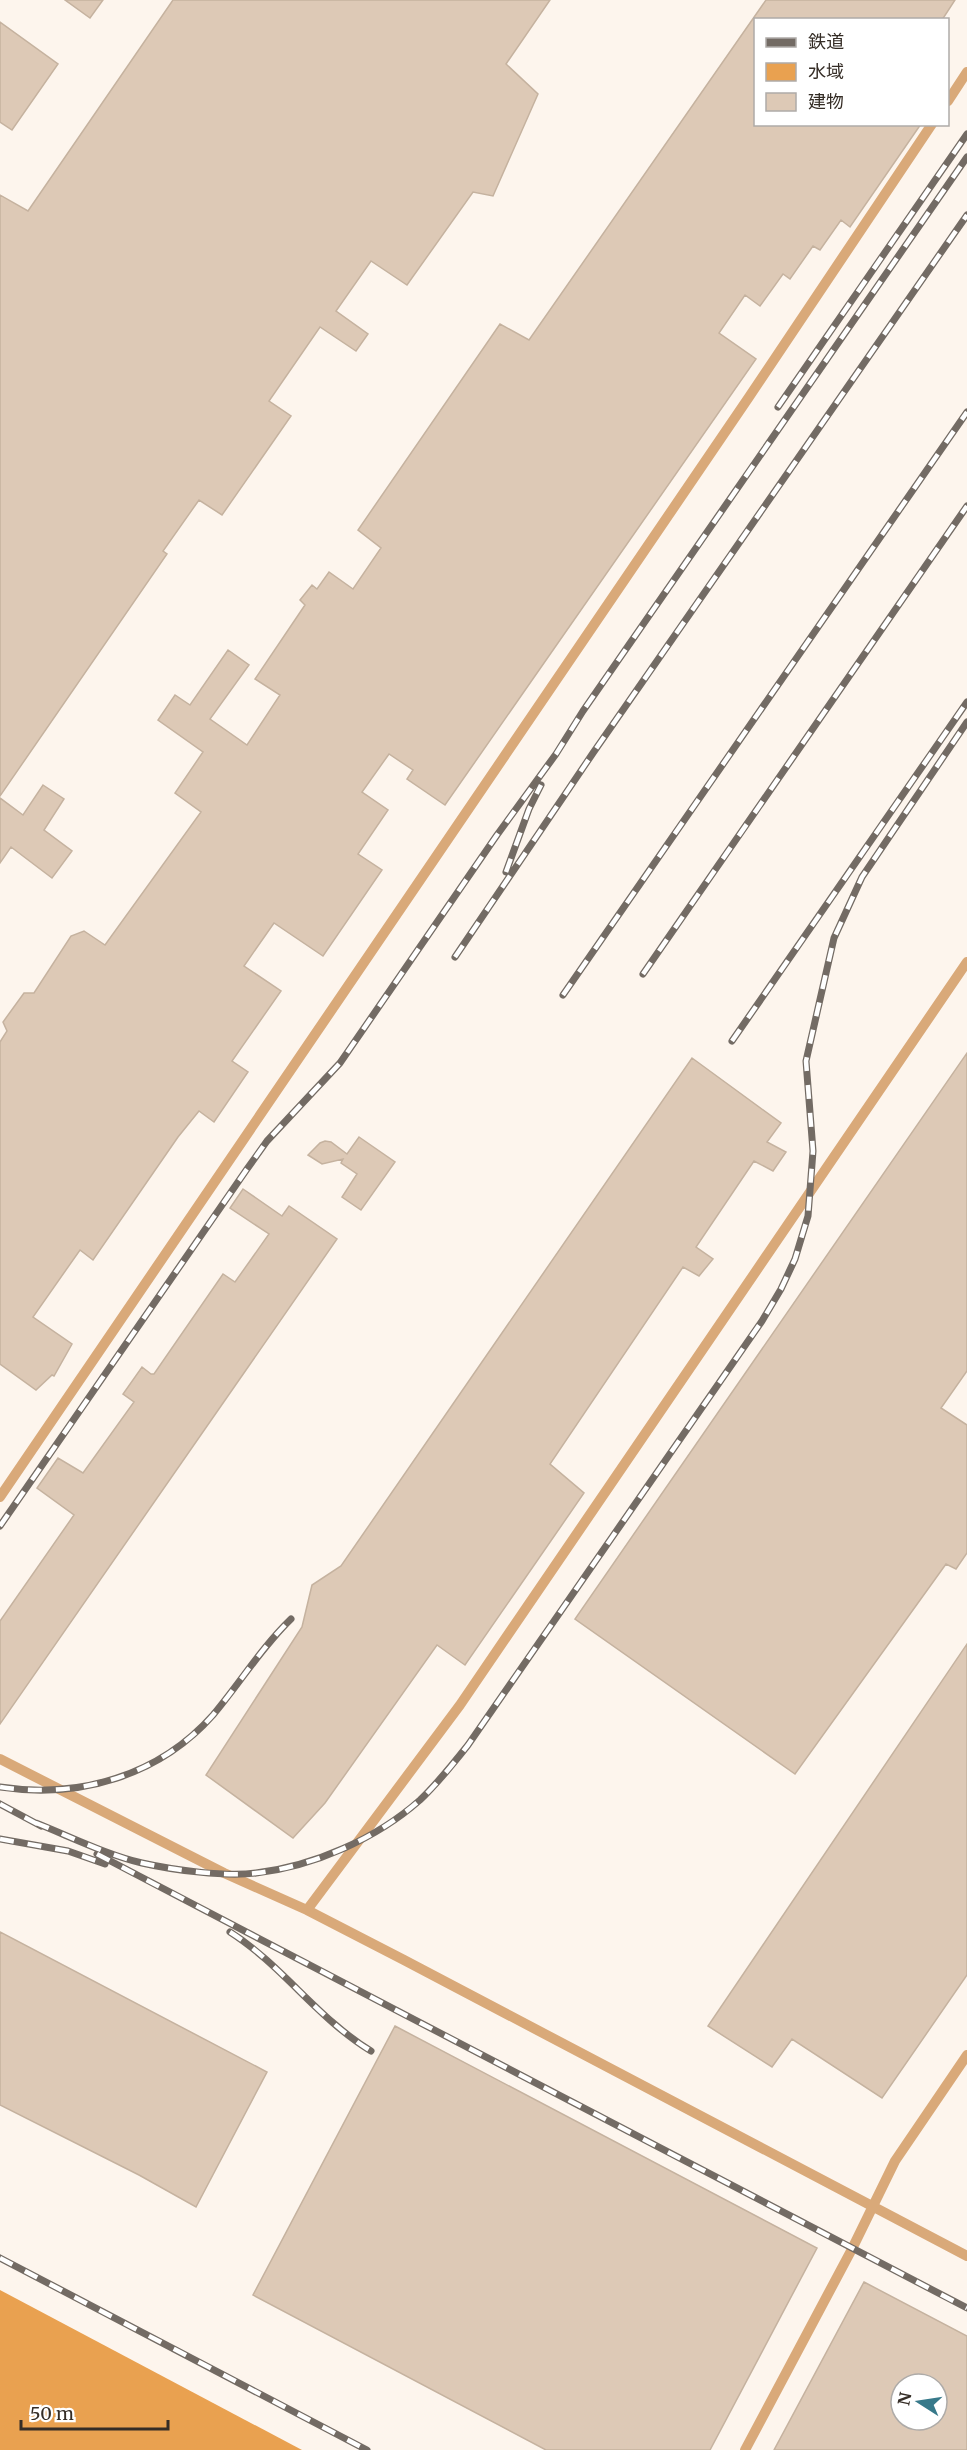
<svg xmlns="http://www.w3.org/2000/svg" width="967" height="2450" font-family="Merriweather,'Noto Sans JP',serif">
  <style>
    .water { fill: #e9a150 }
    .building { fill: #ddc9b6; stroke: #c5b29f; stroke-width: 1.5; fill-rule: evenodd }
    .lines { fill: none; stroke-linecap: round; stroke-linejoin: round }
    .lane { stroke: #d9a979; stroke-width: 10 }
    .rail-casing { stroke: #736b64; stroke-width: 7 }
    .rail { stroke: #fff; stroke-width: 4.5; stroke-dasharray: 14; stroke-linecap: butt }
  </style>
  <rect width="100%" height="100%" fill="#fdf5ed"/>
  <path class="water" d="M0,2290L302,2450H0Z"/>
  <path class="building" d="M65,0H103L90,18Z
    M173,0H550L506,64L538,94L493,196L473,192L407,285L371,261L336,311L368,334L356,351L320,327L269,401L291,416L222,515L199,500L163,551L167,554L0,796V195L28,211Z
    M766,0H955L942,20H756V124H921L850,227L841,220L820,250L813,246L790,279L783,274L760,306L745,295L719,333L756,359L445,805L407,779L413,770L389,754L362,792L388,810L358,854L382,870L323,956L274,923L244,966L281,991L232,1061L248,1072L214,1122L199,1111L178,1137L93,1260L80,1250L33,1317L72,1344L54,1376L52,1375L36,1390L0,1364V1042L7,1031L3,1022L24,993H34L71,936L84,931L105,945L201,812L175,793L203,752L158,720L175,695L190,705L228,650L249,665L210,719L247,745L280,695L255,679L305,605L300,600L312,585L317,589L329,572L353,589L381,548L358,530L500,324L529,340Z
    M0,22L58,64L12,130L0,122Z
    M43,785L64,799L44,830L72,851L52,878L11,847L0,863V798L23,815Z
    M967,1053V1371L941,1408L967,1425V1553L956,1569L946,1564L795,1774L575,1619Z
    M692,1058L781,1123L767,1142L786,1152L773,1171L754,1161L696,1247L713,1259L699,1276L683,1267L550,1464L584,1493L465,1665L437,1645L325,1803L293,1838L206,1775L302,1627L312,1585L341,1566Z
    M359,1137L395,1162L361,1210L342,1197L357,1174L341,1163L343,1159L322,1164L308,1155L320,1143L325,1141L331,1142L347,1154Z
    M243,1189L282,1216L289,1206L337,1239L0,1724V1621L74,1515L37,1488L58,1458L83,1473L134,1402L123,1394L142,1367L151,1374H154L223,1274L235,1282L269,1234L230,1208Z
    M967,1644V1975L882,2098L792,2039L772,2067L708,2026Z
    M0,1932L267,2072L196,2207L139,2175L0,2105Z
    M395,2026L817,2248L710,2450H546L253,2295Z
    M864,2282L967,2336V2450H774ZM901,2384H937V2420H901Z"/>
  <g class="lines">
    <path class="lane" d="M948,101L967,72
      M0,1497L749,397L932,124
      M0,1759L224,1873L307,1910L404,1960L967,2256
      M307,1910L460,1705L967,962
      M745,2450L852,2249L895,2161L967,2055"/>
    <defs>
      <path id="rail" d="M778,407L967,134
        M506,872L529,809L541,785
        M455,957L593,753L967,215
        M643,974L967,506
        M563,995L967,412
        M732,1041L967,702
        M0,1526L247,1169L267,1141L340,1063L497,835L556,754L583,711L967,157
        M0,1787C79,1799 159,1776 213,1715C240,1683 261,1648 291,1619
        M0,1804L41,1826
        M36,1823C69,1836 107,1855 142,1863C173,1870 225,1877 256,1873C314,1866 376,1839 420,1800C438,1783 453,1764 468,1745L762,1321L781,1289L795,1259L808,1216L813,1151L806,1061L834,938L862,877L967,722
        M0,1839L68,1851L105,1864
        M97,1854L967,2308
        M230,1932C282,1965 318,2019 371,2051
        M0,2258L367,2450"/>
    </defs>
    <use href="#rail" class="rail-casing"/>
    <use href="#rail" class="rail"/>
  </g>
  <rect x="754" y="18" width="195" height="108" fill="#ffffff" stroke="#aeaba8" stroke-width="1.5"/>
  <rect x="766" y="38" width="30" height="9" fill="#736b64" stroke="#aeaba8" stroke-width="1.5"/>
  <text x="808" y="48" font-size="18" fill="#352d26">鉄道</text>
  <rect x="766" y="63" width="30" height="18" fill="#e9a150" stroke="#aeaba8" stroke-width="1.5"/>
  <text x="808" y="78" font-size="18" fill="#352d26">水域</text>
  <rect x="766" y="93" width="30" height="18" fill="#ddc9b6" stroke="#aeaba8" stroke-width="1.5"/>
  <text x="808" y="108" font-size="18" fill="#352d26">建物</text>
  <g transform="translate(919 2402) rotate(282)"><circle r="28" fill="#ffffff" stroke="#aeaba8" stroke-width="1.5"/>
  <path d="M0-4.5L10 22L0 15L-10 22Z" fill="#37798a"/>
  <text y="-9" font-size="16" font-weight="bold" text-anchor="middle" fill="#352d26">N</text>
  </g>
  <path d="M21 2420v9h147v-9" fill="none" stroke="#352d26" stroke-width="3"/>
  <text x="30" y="2420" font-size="18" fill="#352d26" stroke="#ffffff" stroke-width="4.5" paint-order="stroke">50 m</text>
</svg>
